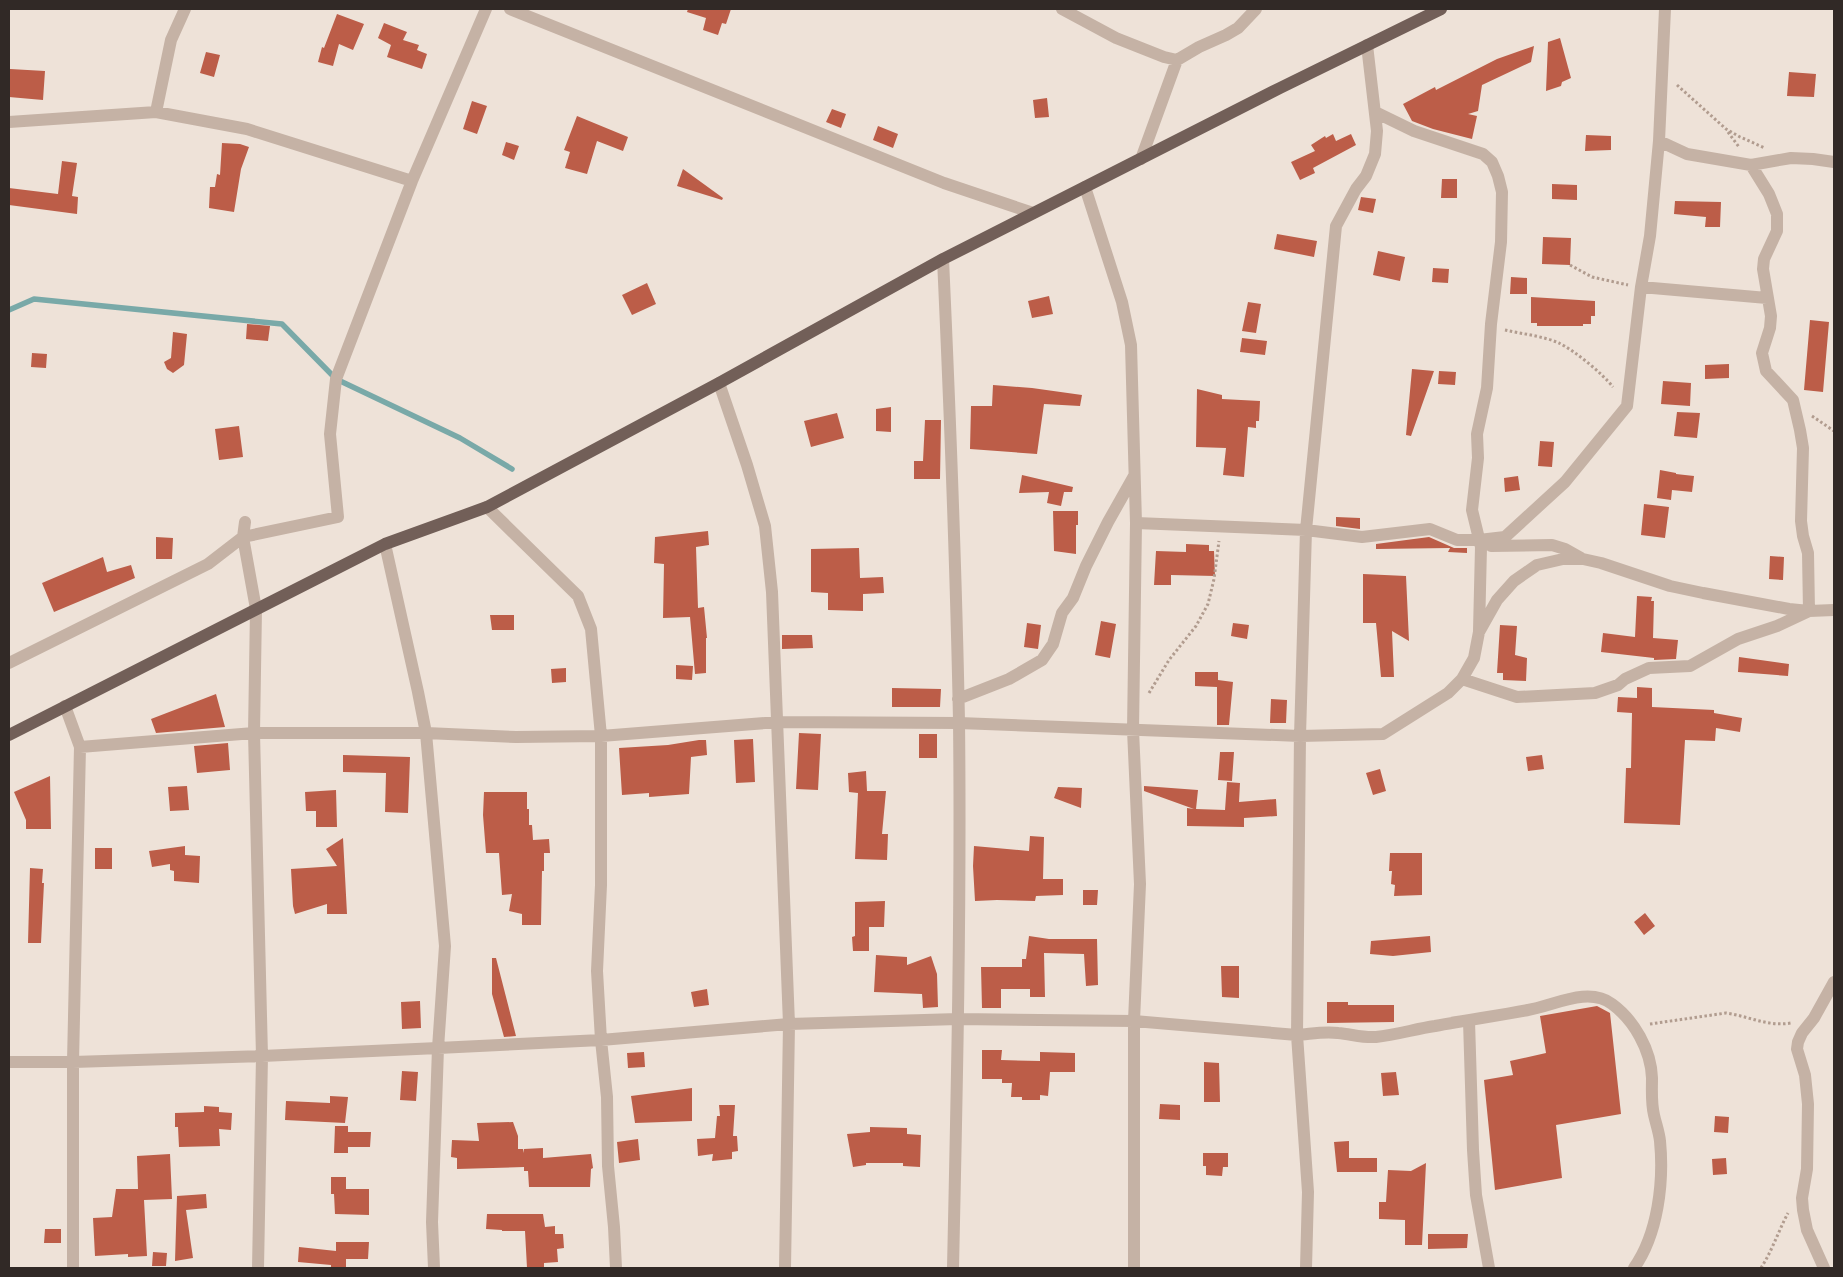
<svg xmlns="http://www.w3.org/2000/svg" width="1843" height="1277" font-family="'Open Sans',sans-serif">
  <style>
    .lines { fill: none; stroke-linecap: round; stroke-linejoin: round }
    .stream { stroke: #79a9a8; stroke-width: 5.5 }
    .building { fill: #bc5d48 }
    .path { stroke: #b19c8f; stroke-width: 3; stroke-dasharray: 2.5 2.5; stroke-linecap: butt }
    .minor { stroke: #c5b2a5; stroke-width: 12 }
    .major { stroke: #725f58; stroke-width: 12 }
  </style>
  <rect width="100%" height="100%" fill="#eee2d8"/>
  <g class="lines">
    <path class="stream" d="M9,310L34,299L282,324L336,379L460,438L512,469"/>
  </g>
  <path class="building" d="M688,9H731L726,24L722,23L718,35L703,30L706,18L687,12Z
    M337,14L364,24L353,50L339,44L333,66L318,62L322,47L324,48Z
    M384,23L407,32L403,40L419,45L417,50L427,54L422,69L387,57L391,45L378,38Z
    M1560,38L1571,78L1562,82L1561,86L1546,91L1548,42Z
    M1534,46L1531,62L1482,85L1478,111L1468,114L1477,116L1472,139L1433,129L1412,121L1403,104L1435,87L1436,90L1497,59Z
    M206,52L220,55L214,77L200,73Z
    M10,69L45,71L43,100L9,97Z
    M1789,72L1816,74L1814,97L1787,96Z
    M1047,98L1049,117L1035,118L1033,100Z
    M472,101L487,106L477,134L463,129Z
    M832,109L846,114L841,128L826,122Z
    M577,116L628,137L623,151L597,141L587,174L565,168L570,152L564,150Z
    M878,126L898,134L893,148L873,140Z
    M1333,134L1336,141L1351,134L1356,145L1313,168L1315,173L1300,180L1291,162L1315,151L1311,145L1325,136L1326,138Z
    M1586,135L1611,136V150L1585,151Z
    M506,142L519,146L514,160L502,155Z
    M222,143L240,144L249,147L241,169L234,212L209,208L210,187H215L217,174L220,175Z
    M62,161L77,163L72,196L78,197L77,214L9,205V188L58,194Z
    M683,169L723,198L722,200L677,186Z
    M1442,179H1457V198H1441Z
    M1552,184L1577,185V200L1552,199Z
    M1361,197L1376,199L1373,213L1358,210Z
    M1675,201L1721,202L1720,227H1705L1706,217L1674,214Z
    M1277,234L1317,241L1314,257L1274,249Z
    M1543,237L1571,238L1570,265L1542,264Z
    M1378,251L1405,257L1400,281L1373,275Z
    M1433,268L1449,269L1448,283L1432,282Z
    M1511,277L1527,278V294H1510Z
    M647,283L656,304L632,315L622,295Z
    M1049,296L1053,314L1032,318L1028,301Z
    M1531,297L1595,301V316H1591V324H1583V326H1537V323H1531Z
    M1248,302L1261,304L1256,333L1242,331Z
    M1810,320L1829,322L1823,392L1804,390Z
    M247,324L270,326L268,341L246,339Z
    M173,332L187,334L184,365L173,373L167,369L164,362L171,358Z
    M1242,338L1267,341L1265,355L1240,352Z
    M32,353L47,354L46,368L31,367Z
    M1729,364V378L1705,379V365Z
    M1412,369L1434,371L1411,436L1406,435Z
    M1439,371L1456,372L1455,385L1438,384Z
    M1663,381L1691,383L1690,406L1661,404Z
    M993,385L1032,388L1082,395L1080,406L1044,404L1037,454L970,449L971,406H992Z
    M1197,389L1222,395V399L1260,401L1259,421H1256V428L1248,427L1244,477L1223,475L1226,448L1196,447Z
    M891,407V432L876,431V409Z
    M1677,412L1700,413L1697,438L1674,436Z
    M837,413L844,438L811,447L804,421Z
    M925,420H941L940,479H914V461H923Z
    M239,426L243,457L219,460L215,429Z
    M1540,441L1554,442L1552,467L1538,466Z
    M1660,470L1676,473V474L1694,476L1692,492L1672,490L1671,500L1657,498Z
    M1022,475L1073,487L1072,492H1064L1061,506L1047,503L1049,492L1019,493Z
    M1518,476L1520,490L1505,492L1504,478Z
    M1644,504L1669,507L1665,538L1641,535Z
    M1053,511H1078V525H1076V554L1054,551Z
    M1336,517L1360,518V529L1336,526Z
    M708,531L709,545L696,547L698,608L704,607L707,638H706V673L695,674L690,617L663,618L664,564L654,563L655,537Z
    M156,537L173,538L172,559H156Z
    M1429,537L1454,548H1467V553L1448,552L1450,548L1376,549V544Z
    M1186,544L1209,545V551H1214L1215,576L1171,575V585H1154L1156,551L1186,552Z
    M859,548L860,578L883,577L884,593L863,594V611L828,610V593L811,592V549Z
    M1770,556L1784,557L1783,580L1769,579Z
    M103,557L107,572L131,565L135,578L54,612L42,583Z
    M1363,574L1406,576L1409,641L1392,631L1394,677H1381L1376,623H1363Z
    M1637,596L1652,597L1651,601H1654L1653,638L1678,640L1676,659L1654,660V658L1601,652L1603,633L1635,637Z
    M490,615H514V630H492Z
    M1101,621L1116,624L1110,658L1095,655Z
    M1027,623L1041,625L1038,649L1024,647Z
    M1233,623L1249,625L1247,639L1231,636Z
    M1500,625L1517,626L1515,655L1527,658L1526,681L1503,680V673H1497Z
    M782,635H812L813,648L782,649Z
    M1739,657L1789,664L1788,676L1738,672Z
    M676,665L693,666L692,680L676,679Z
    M566,668V682L552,683L551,669Z
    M1195,672H1218V680L1233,682L1229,725H1217V687L1195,686Z
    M1637,687L1652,688V707L1714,710V713L1742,718L1740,732L1716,728L1715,741L1685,740L1680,825L1624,823L1626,768H1631L1632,713L1617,712L1618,697L1637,698Z
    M892,688L941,689L940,707H892Z
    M216,694L225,727L156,733L151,719Z
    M1271,699L1287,700L1286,723H1270Z
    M799,733L821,734L818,790L796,789Z
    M919,734H937V758H919Z
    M753,739L755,782L736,783L734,740Z
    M699,740H706L707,755L691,757L689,794L649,797V793L622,795L619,748L668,745Z
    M228,743L230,770L197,773L194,746Z
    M1220,752H1234L1232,781L1218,780Z
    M343,755L410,757L408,813L385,812L386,773L343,772Z
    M1542,755L1544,769L1528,771L1526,757Z
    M1380,769L1386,791L1373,795L1366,773Z
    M866,771L867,791H886L882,834H888L887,860L855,859L858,793L849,792L848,773Z
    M50,776L51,829H26V820L14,792Z
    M1227,782L1240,783L1239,802L1276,799L1277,816L1244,818V827L1187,826V808L1194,809L1144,791V786L1198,790L1196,809L1225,810Z
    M187,786L189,810L170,811L168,787Z
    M1058,787L1082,788L1081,808L1054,798Z
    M336,790L337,827H316V811H306L305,792Z
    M484,792H527V809H529V825H532L533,840L549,839L550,853H544V871H542L541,925H522V914L509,911L512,894L502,895L499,853H486L483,815Z
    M1030,836L1044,837L1043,879H1063V895L1036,896L1035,901L997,900L975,901L973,866L974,846L1029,851Z
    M343,838L347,914H327V904L295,914L293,906L291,869L337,866L326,849Z
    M185,846V855L200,856L199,883L174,881V871L170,870V864L152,867L149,851Z
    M95,848H112V869H95Z
    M1390,853H1422V895L1394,896L1395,885L1391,884L1392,871H1389Z
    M30,868L43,869L42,883H44L41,943H28Z
    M1083,890H1098L1097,905H1083Z
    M885,901L884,927H869V951H853L852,937L855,936V902Z
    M1645,913L1655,926L1644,935L1634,922Z
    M1029,936L1049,939H1097L1098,985L1086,986L1084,954L1044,953L1045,997H1030V989H1001V1008H982L981,967H1022V959H1026Z
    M1430,936L1431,952L1393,956L1370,954L1371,941Z
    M876,955L907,957V965L931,956L937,974L938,1007L923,1008L922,994L874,992Z
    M492,958H496L516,1036L504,1037L492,994Z
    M1221,966H1239V998L1222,997Z
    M707,989L709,1005L694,1007L691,992Z
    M420,1001L421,1028L402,1029L401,1002Z
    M1327,1002H1348V1005H1394V1022L1327,1023Z
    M1597,1006L1610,1013L1621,1114L1556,1125L1562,1178L1495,1190L1484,1080L1513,1075L1510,1061L1546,1053L1540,1016Z
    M982,1050H1002L1001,1060L1040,1061V1052L1075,1053V1072H1050L1048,1096L1040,1095V1100H1022V1097H1011L1012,1083H1002V1079H982Z
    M644,1052L645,1067L628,1068L627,1053Z
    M1204,1062L1219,1063L1220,1102H1204Z
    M402,1071L418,1072L416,1101L400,1100Z
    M1396,1072L1399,1095L1383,1096L1381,1073Z
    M692,1088V1121L635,1123L631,1096Z
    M330,1096L348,1097L345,1123L285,1120L286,1101L330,1103Z
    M1160,1104L1180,1105V1120L1159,1119Z
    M719,1105H735L733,1136H737L738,1151L732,1152V1159L712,1161L713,1154L698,1156L697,1139L715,1138L717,1116H720Z
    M204,1106L219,1107V1112L232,1113L231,1130L219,1129L220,1146L179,1147L178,1127H175V1113L204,1112Z
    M1715,1116L1729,1117L1728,1133L1714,1132Z
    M513,1122L518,1136V1149H523L524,1153V1149L543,1148V1158L591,1154L593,1168L591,1169L590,1187H529L528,1171H524V1167L457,1169V1158L451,1157L452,1140L479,1141L477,1123Z
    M335,1126H348V1132H371L370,1147H348V1153H334Z
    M870,1127L907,1128V1134L921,1135L920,1167L903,1166V1163H866V1165L853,1167L847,1134L870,1132Z
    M638,1139L640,1160L619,1163L617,1142Z
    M1349,1141V1158H1377V1172H1337L1334,1142Z
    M1203,1153H1228V1167H1223L1222,1176L1206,1175V1166H1203Z
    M170,1154L172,1199L144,1200L147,1256L128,1257V1254L95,1256L93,1218L112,1217L116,1189H138L137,1156Z
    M1726,1158L1727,1174L1713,1175L1712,1159Z
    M1426,1163L1422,1245H1405V1220L1379,1219V1202H1386L1388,1170L1411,1171Z
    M331,1177H346V1189H369V1215L335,1214L334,1194H331Z
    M206,1194L207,1208L186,1210L193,1258L175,1261L177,1196Z
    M487,1214H543L545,1227L555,1226V1234H563L564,1248L557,1249L558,1262L544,1263V1268H527L525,1231H502V1230L486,1229Z
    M45,1229H61V1243H44Z
    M1428,1234H1468L1467,1248L1428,1249Z
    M336,1242H369L368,1259H346V1268H331V1265L298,1262L299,1247L336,1251Z
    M153,1252L167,1253L166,1266H152Z"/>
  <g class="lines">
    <path class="path" d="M1677,85L1726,129L1740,137L1765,148
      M1728,132L1739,147
      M1570,265L1592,277L1628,285
      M1505,330C1522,334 1543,336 1559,343C1575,351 1602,373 1613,387
      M1812,416L1834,431
      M1149,693L1169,660L1196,626L1208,604L1214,579L1219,541
      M1650,1024L1726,1013C1748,1016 1768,1027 1791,1023
      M1761,1268C1772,1251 1778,1232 1788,1213"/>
    <path class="minor" d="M510,9L944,183L1033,213
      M1062,9L1116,38L1164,57L1177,60
      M156,112L171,40L185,9
      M1375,112L1414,131L1483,154L1492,162L1498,176L1502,192L1501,242L1491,324L1487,388L1477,434L1478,458L1472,510L1481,547L1479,631
      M9,122L156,112L247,129L412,181
      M1659,141L1687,154L1751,165L1791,158L1813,159L1834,162
      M1141,159L1177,60L1199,47L1226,35L1238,28L1256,9
      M1085,187L1122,302L1131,345L1136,523L1133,730L1140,884L1134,1021V1268
      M943,259C950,413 956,567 959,721C961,903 957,1086 953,1268
      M1641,287L1767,298
      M719,383L747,465L765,526L772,592L789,1024L785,1268
      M487,507L578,596L591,629L601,736V885L597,971L601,1040L607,1097L608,1166L614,1227L616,1268
      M245,522L243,537L256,609L254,733L262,1056L258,1268
      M1136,523L1306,530L1362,537L1430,529L1457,540H1479L1505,537L1565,482L1627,406L1641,287L1650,236L1659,141L1665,9
      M385,544L418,692L426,733L445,946L438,1048L432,1222L434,1268
      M1491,546L1552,545L1565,549L1581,558
      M9,663L208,564L243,537L338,517L330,434L336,379L412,181L486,9
      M1462,679L1517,697L1595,693L1618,685L1625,679L1649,668L1690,666L1738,639L1777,626L1809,611L1808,553L1803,536L1801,521L1803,448L1800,430L1793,400L1766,371L1762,353L1770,328L1771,316L1763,269L1764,259L1777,231V214L1769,194L1751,165
      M958,699L1009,679L1042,660L1053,644L1062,613L1073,598L1086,566L1108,522L1134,476
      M65,706L80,747L73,1062V1268
      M80,747L254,733H426L516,737L601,736L778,722L959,723L1300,736L1383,734L1448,693L1462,679L1474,658L1479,632L1497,600L1514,581L1537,565L1563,559H1583L1601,563L1670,586L1703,593L1789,609L1809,611L1834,610
      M1469,1021L1473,1150L1476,1195L1489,1268
      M9,1062H73L262,1056L438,1048L601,1040L789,1024L958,1019L1134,1021L1297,1035L1300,736L1306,530L1336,226L1356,189L1366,176L1375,154L1377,131L1367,45
      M1306,1268L1308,1192L1297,1035C1311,1034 1324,1031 1338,1033C1351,1034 1362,1038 1376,1037C1396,1035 1415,1029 1435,1026C1466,1020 1497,1016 1528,1010C1553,1006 1588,986 1612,1004C1634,1020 1651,1050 1652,1078C1652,1091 1651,1102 1654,1115C1656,1124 1659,1132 1660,1141C1664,1182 1658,1234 1634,1268
      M1824,1268L1807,1230L1803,1210L1802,1198L1807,1169L1808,1104L1805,1075L1797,1049L1798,1042L1802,1033L1814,1018L1834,982"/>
    <path class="major" d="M9,735L385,544L487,507L719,383L943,259L1280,88L1441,9"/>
  </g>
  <rect width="1843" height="1277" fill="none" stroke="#312926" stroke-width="20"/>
</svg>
